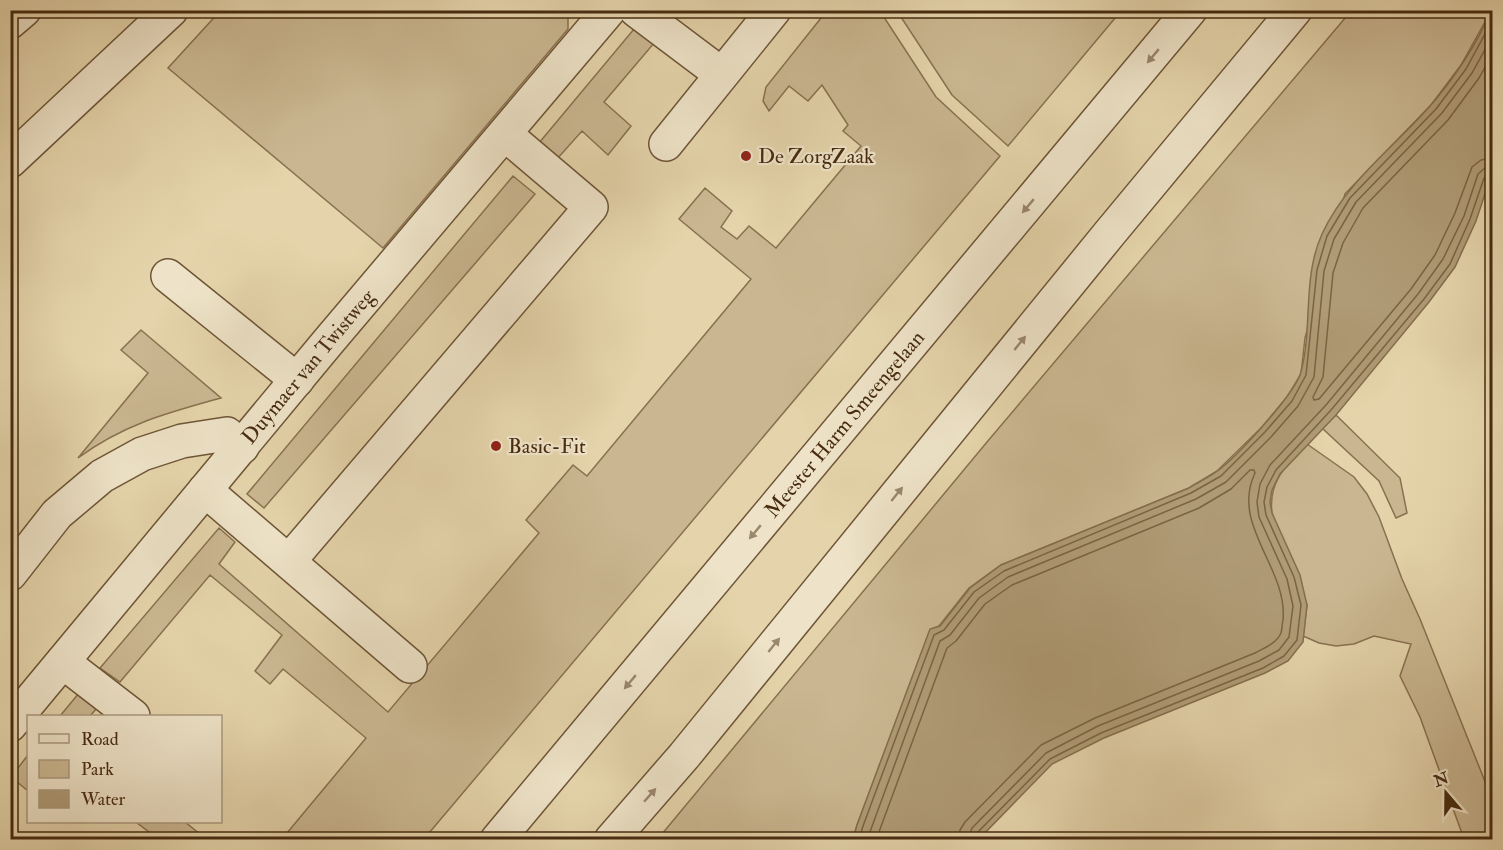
<svg xmlns="http://www.w3.org/2000/svg" width="1503" height="850" font-family="'IM FELL Double Pica',serif">
  <style>
    .green { fill: #cab791; stroke: #887150; stroke-width: 1.5 }
    .water { fill: #af9b76; stroke: #856e4d; stroke-width: 1.5 }
    .lines { fill: none; stroke-linecap: round; stroke-linejoin: round }
    .shore { stroke: #7b6343; stroke-width: 1.5 }
    .minor-casing { stroke: #6e5537; stroke-width: 36 }
    .minor { stroke: #eee3c8; stroke-width: 33 }
    .oneway { fill: #9a876c }
    .poi-dot { fill: #8f2418; stroke: #eee3c8; stroke-width: 2 }
    .labels { text-anchor: middle; stroke-width: 4.5; stroke-linejoin: round; paint-order: stroke }
    .poi-label { font-size: 21px; fill: #472b10; stroke: #eee3c8; text-anchor: start }
    .street-label { font-size: 21px; fill: #472b10; stroke: #eee3c8 }
  </style>
  <rect width="100%" height="100%" fill="#e5d4ab"/>
  <filter id="stains"><feTurbulence type="fractalNoise" baseFrequency=".00333" numOctaves="4"/><feColorMatrix values="0 0 0 0 .2 0 0 0 0 .09 0 0 0 0 .02 0 0 0 .5 -.17"/></filter>
  <radialGradient id="worn" r=".72"><stop offset=".6" stop-color="#630" stop-opacity="0"/><stop offset="1" stop-color="#630" stop-opacity=".3"/></radialGradient>
  <path class="green" d="M221,10L568,11V29L383,248L168,68Z
    M823,11H880L936,97L1000,156L424,839H282L366,738L283,669L270,684L255,671L282,635L210,575L120,682L100,668L219,528L235,542L219,564L388,712L539,533L526,520L573,465L587,476L751,279L679,219L705,188L732,211L721,227L737,239L749,226L776,248L861,146L843,131L848,125L822,85L808,101L789,86L769,111L763,101L766,87L825,13Z
    M897,11H1121L1008,146L952,95Z
    M1351,11H1491L1461,65L1431,105L1345,194L1305,338L1301,374L1287,397L1261,428L1217,471L1189,488L1001,565L969,588L939,626L930,630L857,825L853,839L657,840L987,442Z
    M634,29L638,30L655,42L604,102L631,126L608,155L582,131L557,159L539,143Z
    M513,176L535,194L264,508L247,494Z
    M141,330L221,398C167,413 124,424 78,458L148,373L121,350Z
    M1336,415L1400,478L1407,513L1396,518L1379,481L1322,428Z
    M1307,444L1354,477L1367,494L1379,517L1402,579L1420,619L1492,799V839H1464L1420,717L1400,676L1411,644L1374,636L1354,644L1336,646L1319,643L1303,636L1307,605L1272,513C1268,482 1286,465 1307,444Z
    M79,693L97,708L90,716H60Z
    M28,755V791L11,777Z
    M136,822H185L206,839H158Z"/>
  <path class="water" d="M1491,10L1492,11V173L1476,221L1455,267L1429,302L1336,415L1280,474L1272,490L1270,502L1272,513L1300,575L1307,605L1303,642L1288,661L1265,673L1104,738L1052,764L979,839H853L857,825L930,629L940,626L970,588L1001,565L1189,488C1198,482 1208,478 1216,472C1236,458 1295,394 1301,372C1313,327 1302,278 1322,234C1346,182 1393,148 1430,106C1453,80 1478,43 1491,10Z"/>
  <g class="lines">
    <path class="shore" d="M1492,55L1479,78L1448,120L1363,208L1343,243L1333,273L1323,377L1313,397L1314,400L1319,399L1411,289L1435,255L1455,213L1472,167L1481,160L1492,158
      M859,840L863,826L934,635L944,630L974,592L1004,571L1191,493L1221,476L1265,432L1292,401L1306,375L1317,270L1327,236L1350,198L1436,109L1466,69L1492,21
      M867,840L940,641L950,635L979,598L1008,577L1196,499L1226,482L1271,437L1298,406L1314,377L1324,271L1334,239L1356,202L1442,113L1472,73L1492,37
      M876,840L947,648L956,641L985,604L1012,585L1199,508L1231,489L1250,470H1254L1255,473C1230,525 1288,568 1283,620C1282,624 1282,630 1281,633C1276,644 1264,648 1255,653L1095,718L1041,745L965,822L960,830L959,840
      M968,840L972,828L1046,753L1098,726L1259,661L1279,650L1289,637L1293,606L1287,579L1259,517L1257,502L1260,484L1270,465L1326,405L1418,294L1443,259L1464,216L1478,174L1485,168L1492,167
      M976,840L977,833L1050,759L1101,733L1263,668L1284,656L1297,640L1301,605L1294,577L1266,515L1264,502L1267,487L1276,470L1331,410L1424,299L1450,264L1470,219L1484,178L1488,175H1492"/>
    <defs>
      <g id="minor">
        <path d="M636,10L721,74"/>
        <path d="M10,22L24,10"/>
        <path d="M666,144L774,10"/>
        <path d="M10,161L171,10"/>
        <path d="M168,276L297,380"/>
        <path d="M205,490L410,666"/>
        <path d="M289,561L591,207L505,134"/>
        <path d="M10,574L57,514L102,476L142,454L182,441L227,434L242,447"/>
        <path d="M63,662L133,716"/>
        <path id="s1" d="M10,725L328,342L609,10"/>
        <path id="s2" d="M497,840L1190,10"/>
        <path d="M611,840L684,756L1109,234L1295,10"/>
      </g>
    </defs>
    <use href="#minor" class="minor-casing"/>
    <use href="#minor" class="minor"/>
  </g>
  <defs><path id="oneway-solid" d="M-6-.8H1V-3.2L6.5 0L1 3.2V.8H-6Z" transform="scale(1.5)"/></defs>
  <g class="oneway">
    <use href="#oneway-solid" transform="translate(1153 56) rotate(130)"/>
    <use href="#oneway-solid" transform="translate(1028 206) rotate(130)"/>
    <use href="#oneway-solid" transform="translate(1020 343) rotate(-51)"/>
    <use href="#oneway-solid" transform="translate(897 494) rotate(-51)"/>
    <use href="#oneway-solid" transform="translate(755 532) rotate(130)"/>
    <use href="#oneway-solid" transform="translate(774 645) rotate(-51)"/>
    <use href="#oneway-solid" transform="translate(630 682) rotate(130)"/>
    <use href="#oneway-solid" transform="translate(650 795) rotate(-49)"/>
  </g>
  <g class="poi-dot">
    <circle cx="746" cy="156" r="6"/>
    <circle cx="496" cy="446" r="6"/>
  </g>
  <g class="labels">
    <g class="poi-label">
      <text x="758" y="163">De ZorgZaak</text>
      <text x="508" y="453">Basic-Fit</text>
    </g>
    <g class="street-label">
      <text dy="7" stroke="none"><textPath href="#s1" startOffset="466">Duymaer van Twistweg</textPath></text>
      <text dy="7" stroke="none"><textPath href="#s2" startOffset="542">Meester Harm Smeengelaan</textPath></text>
    </g>
  </g>
  <rect width="1503" height="850" fill="none" stroke="#e5d4ab" stroke-width="36"/>
  <rect x="12" y="12" width="1479" height="826" fill="none" stroke="#472b10" stroke-width="3"/>
  <rect x="18" y="18" width="1467" height="814" fill="none" stroke="#472b10" stroke-width="1.5"/>
  <rect x="27" y="715" width="195" height="108" fill="#eee3c8" stroke="#ab997e" stroke-width="1.5"/>
  <rect x="39" y="734" width="30" height="9" fill="#eee3c8" stroke="#ab997e" stroke-width="1.5"/>
  <text x="81" y="745" font-size="18" fill="#472b10">Road</text>
  <rect x="39" y="760" width="30" height="18" fill="#cab791" stroke="#ab997e" stroke-width="1.5"/>
  <text x="81" y="775" font-size="18" fill="#472b10">Park</text>
  <rect x="39" y="790" width="30" height="18" fill="#af9b76" stroke="#ab997e" stroke-width="1.5"/>
  <text x="81" y="805" font-size="18" fill="#472b10">Water</text>
  <g transform="translate(1446 793) rotate(340)" stroke="#eee3c8" stroke-width="4.5" paint-order="stroke">
  <path d="M0-4.5L10 22L0 15L-10 22Z" fill="#472b10"/>
  <text y="-9" font-size="16" font-weight="bold" text-anchor="middle" fill="#472b10">N</text>
  </g>
  <rect width="100%" height="100%" filter="url(#stains)"/>
  <rect width="100%" height="100%" fill="url(#worn)"/>
</svg>
